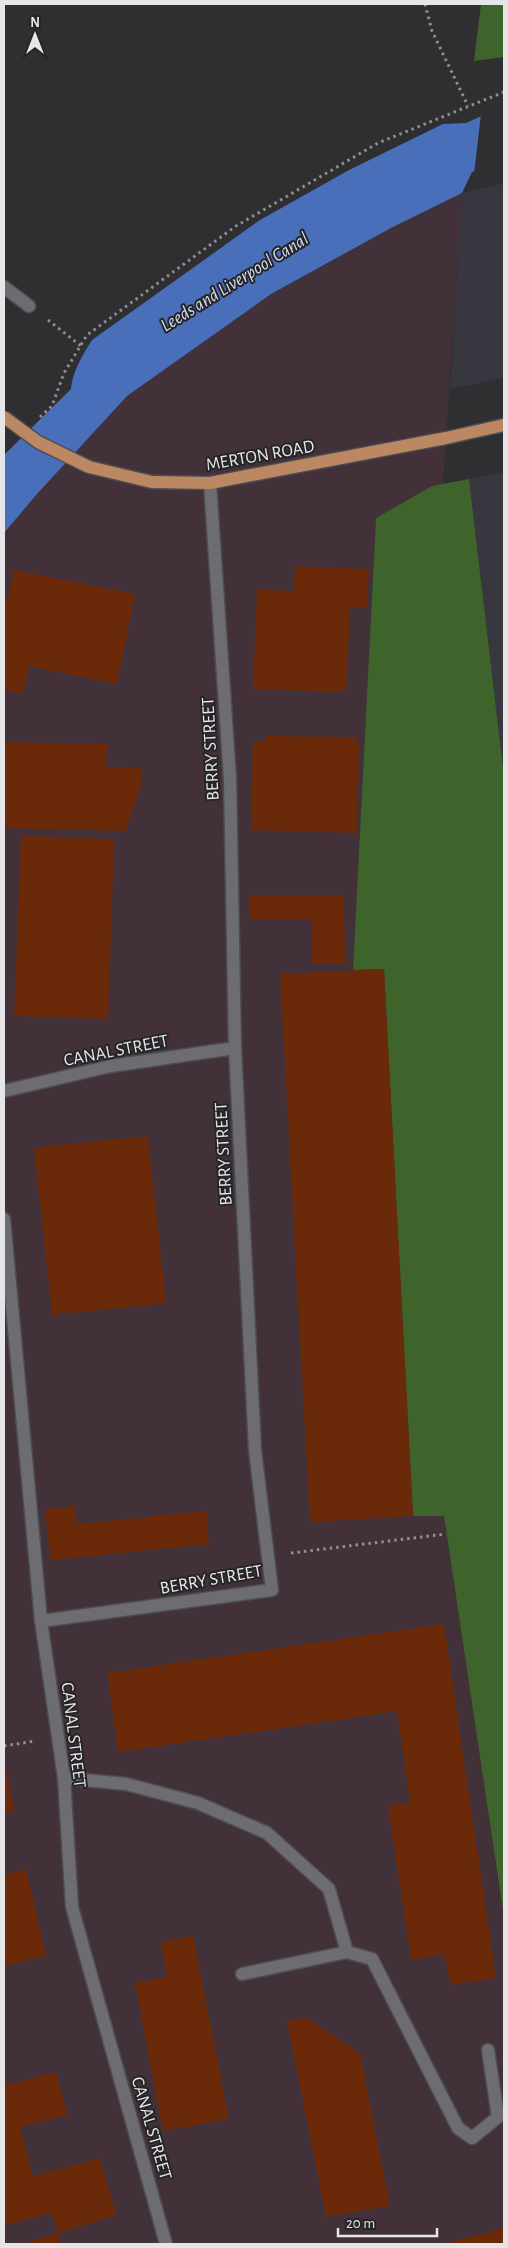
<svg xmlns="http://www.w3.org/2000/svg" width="508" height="2248" font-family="'Alegreya Sans',sans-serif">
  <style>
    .industrial { fill: #433139 }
    .built { fill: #383740 }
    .green { fill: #3e642c }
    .water { fill: #496fba }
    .pier { fill: #2f2f32 }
    .building { fill: #6a2a0a }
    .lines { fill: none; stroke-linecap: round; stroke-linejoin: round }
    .service-casing { stroke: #4d4d50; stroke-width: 15 }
    .minor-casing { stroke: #4d4d50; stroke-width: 15 }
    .primary-casing { stroke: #4d4d50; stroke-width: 15 }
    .path { stroke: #8f8f92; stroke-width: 3; stroke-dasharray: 2.5 4; stroke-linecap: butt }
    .service { stroke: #6d6c70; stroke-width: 12 }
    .minor { stroke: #6d6c70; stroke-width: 12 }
    .primary { stroke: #bc8863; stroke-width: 12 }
    .primary-bridge-casing { stroke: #4d4d50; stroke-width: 15; stroke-linecap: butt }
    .primary-bridge { stroke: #bc8863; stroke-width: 12 }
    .labels { text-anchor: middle; stroke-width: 4; stroke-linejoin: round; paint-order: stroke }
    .street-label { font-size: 18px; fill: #e6e6e8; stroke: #252528 }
    .water-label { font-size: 19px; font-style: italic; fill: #d3def3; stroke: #252528 }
  </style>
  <rect width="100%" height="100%" fill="#2f2f32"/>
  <path class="industrial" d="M462,193L443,484L432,486L376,518L353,970L384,969L444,1515L504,1917V2244H4V533L37,494L127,396L271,294L391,228Z"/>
  <path class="built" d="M504,183V378L450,389L462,193Z
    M504,472V776L469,479Z"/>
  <path class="green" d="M481,4H504V57L474,61Z
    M469,479L504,776V1917L444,1516H413L384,969L353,970L376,518L432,486Z"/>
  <path class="water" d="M504,106V159L472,172L462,193L391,228L271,294L127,396L37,494L4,533V455L71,389C72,372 83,354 92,340L260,220L349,170L443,124L466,123Z"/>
  <path class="pier" d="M504,104V162L474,174L481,114Z"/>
  <path class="building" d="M295,566L369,569L367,608L350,607L346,692L253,689L257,589L294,591Z
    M14,570L135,594L117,684L29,666L23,694L4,690V598L8,599Z
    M266,736L357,737L356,744H359L357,833L251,830L253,742H265Z
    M4,742L107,744L106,767L142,768L141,786L125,831L4,828Z
    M21,836L114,839L108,1019L14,1016Z
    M249,895H344L345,963H312V920H249Z
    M384,969L413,1516L310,1522L280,974Z
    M148,1136L166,1303L52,1315L34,1148Z
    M75,1506L77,1524L206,1511L209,1544L50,1560L45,1509Z
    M444,1624L496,1978L450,1985L445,1954L411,1960L388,1806L410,1803L397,1711L118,1752L107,1673Z
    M4,1756L14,1811L4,1813Z
    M26,1869L46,1956L4,1966V1875Z
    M193,1936L229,2119L163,2131L135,1983L167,1977L161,1942Z
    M305,2017L360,2053L390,2206L326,2217L287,2021Z
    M4,2071L8,2085L56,2072L67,2115L20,2127L33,2176L100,2158L116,2215L58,2233L51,2213L4,2226Z
    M504,2228V2244H443Z
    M58,2233L61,2244H23Z"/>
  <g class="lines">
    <defs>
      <path id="service" d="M64,1778L126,1784L198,1803L267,1833L329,1889L347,1952L242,1974
        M347,1952L372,1959L458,2128L472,2138L498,2117L488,2050"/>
      <path id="minor" d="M4,287L29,306
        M4,1091L111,1066L235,1048
        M4,1219L41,1621L64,1778L72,1907L166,2244
        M41,1621L272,1590L255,1450L235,1048L230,779L210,483"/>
      <path id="primary" d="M152,482L210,483L446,438L504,425"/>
    </defs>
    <use href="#service" class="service-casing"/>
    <use href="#minor" class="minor-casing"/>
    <use href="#primary" class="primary-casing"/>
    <path class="path" d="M425,4L432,31L468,106
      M48,320L81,346
      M40,417L52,406L64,373L87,335L236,226L378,143L504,92
      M291,1553L446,1534
      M4,1746L35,1741"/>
    <use href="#service" class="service"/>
    <use href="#minor" class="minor"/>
    <use href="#primary" class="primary"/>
    <defs>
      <path id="primary-bridge" d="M4,417L38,442L89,467L152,482"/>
    </defs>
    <use href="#primary-bridge" class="primary-bridge-casing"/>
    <use href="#primary-bridge" class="primary-bridge"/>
  </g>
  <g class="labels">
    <g class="street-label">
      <text transform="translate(260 455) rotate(-10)" y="6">MERTON ROAD</text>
      <text transform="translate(210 749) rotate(-93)" y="6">BERRY STREET</text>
      <text transform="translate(116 1050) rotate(-11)" y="6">CANAL STREET</text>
      <text transform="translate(223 1154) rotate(-93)" y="6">BERRY STREET</text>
      <text transform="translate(211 1579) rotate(-10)" y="6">BERRY STREET</text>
      <text transform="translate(74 1735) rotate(83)" y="6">CANAL STREET</text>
      <text transform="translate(152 2128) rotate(74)" y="6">CANAL STREET</text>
    </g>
    <g class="water-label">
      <text transform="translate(234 281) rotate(-32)" y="7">Leeds and Liverpool Canal</text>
    </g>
  </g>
  <rect width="508" height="2248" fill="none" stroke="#e6e6e8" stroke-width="10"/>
  <g transform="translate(35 35)" stroke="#252528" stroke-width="4" paint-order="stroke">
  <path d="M0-4L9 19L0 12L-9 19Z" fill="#e6e6e8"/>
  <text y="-8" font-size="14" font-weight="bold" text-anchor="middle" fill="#e6e6e8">N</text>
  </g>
  <path d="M338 2228v8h99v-8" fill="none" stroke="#e6e6e8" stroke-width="2.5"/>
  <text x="346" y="2228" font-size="15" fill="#e6e6e8" stroke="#252528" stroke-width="4" paint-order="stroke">20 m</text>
</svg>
